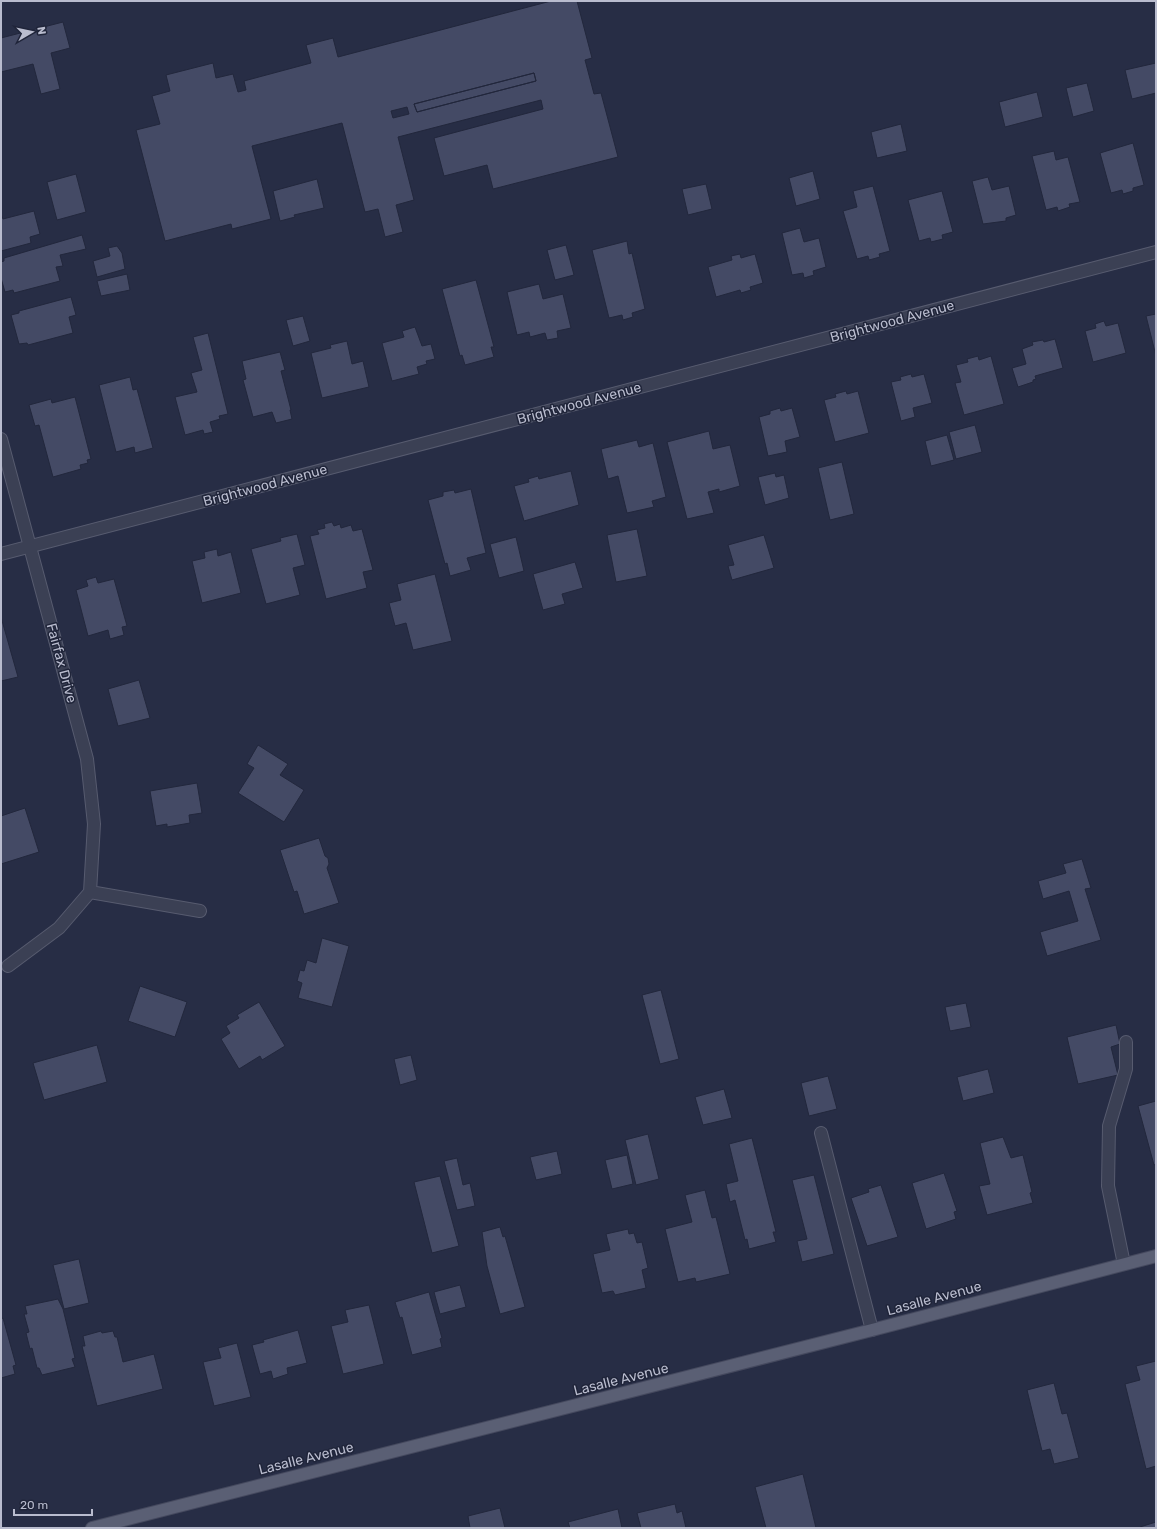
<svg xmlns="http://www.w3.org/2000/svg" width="1157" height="1529" font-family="Rubik,sans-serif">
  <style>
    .building { fill: #444a65; stroke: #22273c; fill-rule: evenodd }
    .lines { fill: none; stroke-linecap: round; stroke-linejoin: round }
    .minor-casing { stroke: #575b6f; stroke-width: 14 }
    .major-casing { stroke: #45495e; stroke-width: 14 }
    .minor { stroke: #3b4054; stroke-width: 12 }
    .major { stroke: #5a5f74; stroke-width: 12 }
    .labels { text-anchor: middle; stroke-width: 3; stroke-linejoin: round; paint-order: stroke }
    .street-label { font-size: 14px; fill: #b9bcce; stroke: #20253a }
  </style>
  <rect width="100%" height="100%" fill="#272d45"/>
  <path class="building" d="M551,1H577L592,58L585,60L594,94L601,93L618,157L493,189L487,165L444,176L434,138L543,109L541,100L398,137L414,200L396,205L403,232L385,237L378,209L365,212L342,123L252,146L271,219L232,229L231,224L165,241L136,130L160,124L152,96L170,91L166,75L213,63L216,78L233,74L238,92L246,90L244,81L311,63L306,45L333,38L338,57ZM534,73L536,81L417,112L414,104ZM407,107L409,114L393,118L391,111Z
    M63,22L70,48L51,53L60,89L41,94L33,64L1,72V38Z
    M1156,63V93L1132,99L1125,70Z
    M534,73L536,81L417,112L414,104Z
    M1087,83L1094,111L1073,117L1066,88Z
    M1037,92L1043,117L1005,127L999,102Z
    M901,124L907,151L877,158L871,132Z
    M1133,143L1144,185L1133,188V191L1123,194L1122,190L1111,193L1100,153Z
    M1054,151L1056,160L1068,157L1080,202L1069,204L1070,207L1058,211L1057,207L1046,210L1032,156Z
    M813,171L820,199L796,206L789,178Z
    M76,174L86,212L57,220L47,182Z
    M988,177L992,190L1009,186L1016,215L1006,218V221L983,224L972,181Z
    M317,179L324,208L294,215L295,217L280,221L273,191Z
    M706,184L712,209L688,215L682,189Z
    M873,186L890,251L879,254L880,257L869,260L868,256L857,259L843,211L857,207L853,191Z
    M942,191L953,232L942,235L943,239L931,242L930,238L919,241L908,200Z
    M34,211L40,234L30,237L31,243L1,251V214L3,219Z
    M800,228L804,242L819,238L826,267L813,271L814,275L804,278L803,273L792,275L782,233Z
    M82,235L86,249L60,255L63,266L56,267L60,281L14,293L13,290L5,292L1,278V262L4,261V258Z
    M627,241L629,254L632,253L645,309L632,313L633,317L623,320L622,315L609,318L592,250Z
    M566,245L574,275L555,280L547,250Z
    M117,246L122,253L125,269L97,277L93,261L110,256L108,248Z
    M740,254L741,258L755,254L763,283L750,287L751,290L741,293L740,290L716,297L708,267L732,260L731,256Z
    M127,274L130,290L101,296L97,281Z
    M476,280L494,347H491L494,357L465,365L462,355L460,356L442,289Z
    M539,284L543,299L563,294L571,328L557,331L558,338L547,340L545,333L530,337L529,332L517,335L507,292Z
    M71,297L76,315L69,317L73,333L28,345L27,343L19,344L11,315L19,313V311Z
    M1156,314V356L1146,316Z
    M303,316L310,341L293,346L286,320Z
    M1104,321L1106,326L1118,323L1126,353L1093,362L1085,331L1096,328L1095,324Z
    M415,327L422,346L431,344L435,359L426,361L427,364L417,367L419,374L392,381L382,343L404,337L402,331Z
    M208,333L228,414L219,416L220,419L210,422L213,432L204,434L203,430L185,435L175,397L197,392L191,373L202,370L193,337Z
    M1055,339L1063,368L1035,376L1036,379L1033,380V382L1018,387L1012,368L1026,364L1022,349L1033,345L1032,342L1043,340L1044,342Z
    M347,341L352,364L363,361L369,387L322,398L311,353L331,348L330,345Z
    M280,352L285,370L281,371L291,410H290L292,419L276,423L272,412L253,417L243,380L246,379L242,361Z
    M978,356L979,360L991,356L1004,404L964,415L955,383L961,382L956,365L968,362L967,359Z
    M911,374L912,377L924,374L932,403L913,408L915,417L901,421L891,382L901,380L900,377Z
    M130,377L133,390L137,389L153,448L135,453L134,447L116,452L99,385Z
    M846,391L847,394L858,391L869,433L835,442L824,400L836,397L835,394Z
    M75,397L91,459L87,460L88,463L80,465L81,469L53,477L39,425L35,426L29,405L51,399L52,403Z
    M780,408L781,411L792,408L800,437L785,441L787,452L768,456L759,417L770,414V411Z
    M975,425L982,452L956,459L949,432Z
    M709,431L713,449L730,445L740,486L719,492V489L708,492L714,513L687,519L667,442Z
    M947,435L954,460L931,466L925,441Z
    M637,440L639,447L653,443L666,497L652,501L654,507L627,513L618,476L608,479L601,449Z
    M842,462L854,514L830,520L818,468Z
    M571,471L579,505L524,521L514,486L529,482L528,479L538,476L539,479Z
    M775,473L776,477L784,475L789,498L765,505L758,477Z
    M471,489L486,553L467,558L471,570L450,576L447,563L445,564L428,500L443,496V492L454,490L455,493Z
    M332,522L334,526L340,524L341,528L351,525L353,531L362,529L373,570L363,572L367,588L326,599L310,536L319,534L317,530L325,528L324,524Z
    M637,529L647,576L616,582L607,535Z
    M297,534L305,565L293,568L300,595L266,604L251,549L281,541L280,538Z
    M764,535L774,568L732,580L728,566L734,565L728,545Z
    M516,537L524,571L499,578L490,544Z
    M217,549L218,556L231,552L241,593L202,603L192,561L205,558L204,552Z
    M575,562L583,588L562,594L565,604L543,610L533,574Z
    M435,574L452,641L413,650L406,623L395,626L389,603L401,600L397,584Z
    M96,577L98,583L114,579L127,626L122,627L124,635L110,639L108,630L88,636L76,590L88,586L86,580Z
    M1,617L18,677L1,681Z
    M139,680L150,718L118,726L108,689Z
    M258,745L288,764L280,775L304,790L284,822L238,793L254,768L247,764Z
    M197,783L202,813L189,815L190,823L167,827V824L156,826L150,791Z
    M25,808L39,852L1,864V816Z
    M319,838L325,856L328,858L329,864L327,868L339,903L304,914L297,891L294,892L280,850Z
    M1082,859L1091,888L1085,889L1101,940L1047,956L1040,932L1078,921L1069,891L1043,899L1038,881L1066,873L1063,864Z
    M322,938L349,946L332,1007L298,998L302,983L297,981L300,970L304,971L307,960L316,963Z
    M140,986L187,1002L175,1037L128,1021Z
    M661,990L679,1059L660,1064L642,995Z
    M259,1002L285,1046L262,1060L260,1056L239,1069L221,1039L230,1033L226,1026L239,1018L237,1015Z
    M966,1003L971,1027L950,1031L945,1007Z
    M1116,1025L1120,1044L1111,1047L1118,1075L1078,1084L1067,1037Z
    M97,1045L107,1082L44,1100L33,1063Z
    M411,1055L417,1080L400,1085L394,1059Z
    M988,1069L994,1093L963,1101L957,1077Z
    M828,1076L837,1109L809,1116L801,1083Z
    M724,1089L732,1118L703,1125L695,1097Z
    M1156,1101V1164L1154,1165L1138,1106Z
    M648,1134L659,1179L636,1185L625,1140Z
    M1003,1137L1011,1158L1023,1155L1032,1192L1030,1193L1033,1203L987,1215L979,1186L990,1184L980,1143Z
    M752,1138L776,1232H773L776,1242L749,1249L747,1239L745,1240L735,1200L730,1202L726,1184L738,1181L729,1144Z
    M557,1151L562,1174L536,1180L530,1157Z
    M627,1155L633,1184L612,1189L605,1160Z
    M457,1158L463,1185L470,1183L475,1206L457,1210L444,1161Z
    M944,1173L957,1211L954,1212L956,1219L926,1229L912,1183Z
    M814,1175L834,1254L802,1262L797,1241L807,1239L792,1180Z
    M440,1176L459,1246L432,1253L414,1182Z
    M881,1185L898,1237L867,1246L851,1198L869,1192L868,1189Z
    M705,1190L712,1218L716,1217L730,1274L696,1282L695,1278L678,1282L665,1229L692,1222L685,1195Z
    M500,1227L503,1237L505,1236L525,1307L500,1314L487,1266L482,1232Z
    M628,1229L629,1234L634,1233L637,1243L642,1242L648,1268L642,1270L646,1288L615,1295L613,1291L602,1293L593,1254L610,1250L606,1234Z
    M79,1259L89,1303L64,1309L53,1265Z
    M460,1285L466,1307L440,1314L434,1292Z
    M429,1292L442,1338L440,1339L442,1347L412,1355L402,1317L400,1318L395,1302Z
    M58,1299L63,1309L75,1358L72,1359L75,1367L42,1375L39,1368H37L32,1348L30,1349L26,1333L29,1332L24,1314H27L25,1306Z
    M369,1305L384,1364L343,1374L331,1326L348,1322L345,1310Z
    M3,1318L16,1365L13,1366L15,1374L1,1378V1319Z
    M298,1330L307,1363L287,1368L288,1374L273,1379L271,1371L260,1374L252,1345L264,1342L263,1340Z
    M101,1331L102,1333L113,1331L115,1337H117L123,1362L154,1354L163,1389L97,1406L82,1346H85L83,1336Z
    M237,1343L251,1397L214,1406L203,1362L221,1358L218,1348Z
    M1156,1361V1466L1146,1469L1125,1384L1140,1380L1136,1366Z
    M1054,1383L1062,1414L1067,1413L1079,1458L1054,1464L1050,1449L1042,1451L1027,1390Z
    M803,1474L816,1528H766L755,1487Z
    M675,1504L677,1513L682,1511L686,1528H641L637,1513Z
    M500,1508L505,1528H470L468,1516Z
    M618,1509L622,1528H570L568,1522Z
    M1156,1522V1528H1141L1140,1527Z"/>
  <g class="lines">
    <defs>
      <path id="minor" d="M1,439L87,759L94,824L90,892L200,911
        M1,554L1156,252
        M8,966L59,928L90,892
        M821,1133L872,1330
        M1124,1264L1108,1186L1109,1126L1126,1069V1042"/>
      <path id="major" d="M92,1528L872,1330L1156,1256"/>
    </defs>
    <use href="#minor" class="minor-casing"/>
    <use href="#major" class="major-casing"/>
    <use href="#minor" class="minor"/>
    <use href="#major" class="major"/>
  </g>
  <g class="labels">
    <g class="street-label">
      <text transform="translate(892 321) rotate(-15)" y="5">Brightwood Avenue</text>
      <text transform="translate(579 403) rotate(-15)" y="5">Brightwood Avenue</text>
      <text transform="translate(265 485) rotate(-15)" y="5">Brightwood Avenue</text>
      <text transform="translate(62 663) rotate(75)" y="5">Fairfax Drive</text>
      <text transform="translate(934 1298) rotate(-15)" y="5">Lasalle Avenue</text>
      <text transform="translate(621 1379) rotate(-14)" y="5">Lasalle Avenue</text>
      <text transform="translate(306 1458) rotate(-14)" y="5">Lasalle Avenue</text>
    </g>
  </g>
  <rect width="1157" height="1529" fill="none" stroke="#b9bcce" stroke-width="4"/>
  <g transform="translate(32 32) rotate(81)" stroke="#20253a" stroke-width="3" paint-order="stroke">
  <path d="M0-3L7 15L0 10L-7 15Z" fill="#b9bcce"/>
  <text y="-6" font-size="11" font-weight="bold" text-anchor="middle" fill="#b9bcce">N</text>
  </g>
  <path d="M14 1509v6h78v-6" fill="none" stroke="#b9bcce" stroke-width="2"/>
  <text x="20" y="1509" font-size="12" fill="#b9bcce" stroke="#20253a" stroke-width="3" paint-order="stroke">20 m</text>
</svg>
